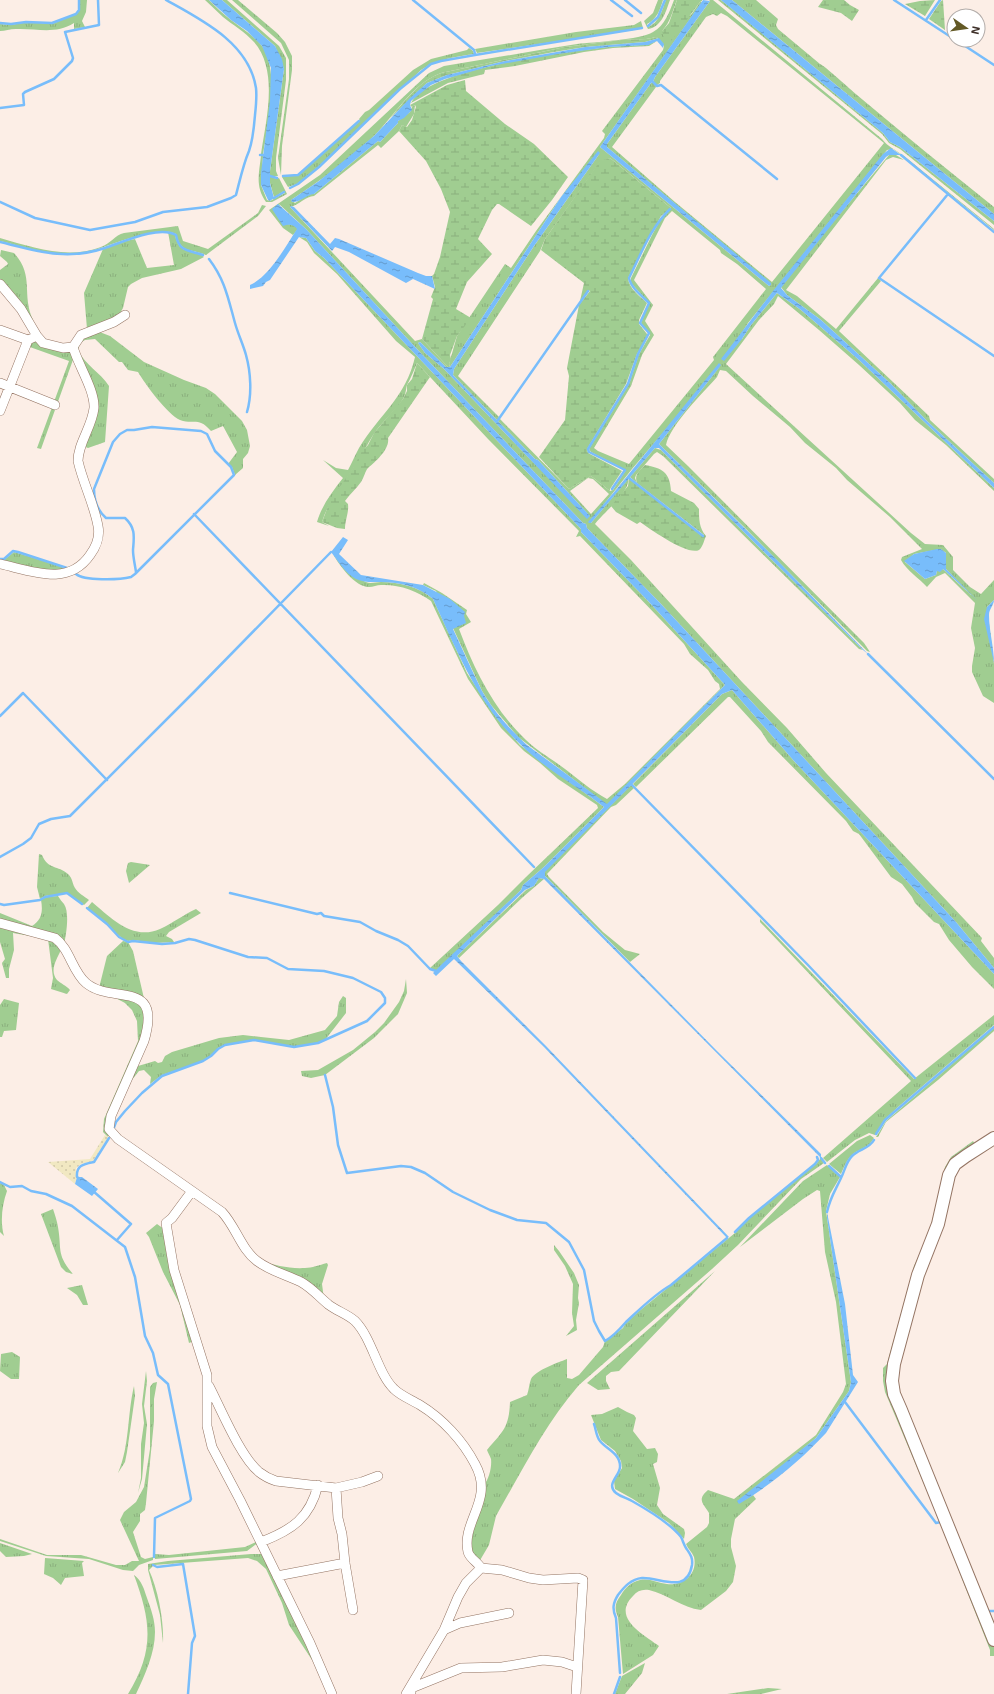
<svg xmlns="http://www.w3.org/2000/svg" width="994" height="1694" font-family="'Exo 2',sans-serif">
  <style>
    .grass { fill: url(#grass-tufts); fill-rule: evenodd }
    .wetland { fill: url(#wetland-marsh) }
    .sand { fill: url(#sand-dots) }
    .water { fill: url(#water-ripples) }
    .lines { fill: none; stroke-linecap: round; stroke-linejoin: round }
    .stream { stroke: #78bdfb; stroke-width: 2.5 }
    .minor-casing { stroke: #947463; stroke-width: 10 }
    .tertiary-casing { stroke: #947463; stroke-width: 14 }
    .minor { stroke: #fff; stroke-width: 9 }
    .tertiary { stroke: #fff; stroke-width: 12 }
  </style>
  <defs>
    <pattern id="grass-tufts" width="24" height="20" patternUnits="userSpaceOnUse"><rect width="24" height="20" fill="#a0cd91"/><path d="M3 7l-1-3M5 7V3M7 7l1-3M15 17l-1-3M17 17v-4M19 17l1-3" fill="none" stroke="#8bb07d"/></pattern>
    <pattern id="wetland-marsh" width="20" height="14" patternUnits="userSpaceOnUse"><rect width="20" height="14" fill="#a0cd91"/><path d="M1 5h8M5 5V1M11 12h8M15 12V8" fill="none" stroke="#8bb07d"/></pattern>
    <pattern id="sand-dots" width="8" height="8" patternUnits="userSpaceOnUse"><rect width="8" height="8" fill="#f1e8c2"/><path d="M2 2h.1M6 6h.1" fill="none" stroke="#d0c7a7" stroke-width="1.8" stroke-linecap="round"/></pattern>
    <pattern id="water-ripples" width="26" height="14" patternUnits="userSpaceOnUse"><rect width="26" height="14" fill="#78bdfb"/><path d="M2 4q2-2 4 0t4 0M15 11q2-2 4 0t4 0" fill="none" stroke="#649acb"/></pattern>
  </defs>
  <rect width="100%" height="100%" fill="#fceee6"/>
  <path class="grass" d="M80,0H87L86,12L82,21L85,27L74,29V23C55,35 36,28 16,29C10,29 5,31 0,31V24L11,25L26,22L52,24L76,14L80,10Z
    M205,0H209C216,7 223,14 231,20C242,28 254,36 262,46C280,72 268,125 263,154H261C266,120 279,71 254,42C245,32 233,25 223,17C217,11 211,6 205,0Z
    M222,0H227L279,46L286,58V80L276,158V171L278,176H271L276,179L279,178L287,194L272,202H266C255,187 259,173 261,156H263L261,185L267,200L270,201L285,193L284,191L274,197L270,183V171L284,69L275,46Z
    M232,0H238L277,33L285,42L292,56V70L282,146L281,175L278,158L289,79V60L281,43Z
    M658,0H663C660,10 657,19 647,24L648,27C659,23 662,10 666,0H670C666,11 662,27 648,29L644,21L653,13Z
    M674,0H677C672,12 671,21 662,31L691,15L700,2H702L600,147L769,286L771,285L759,274L607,147V144L651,83L653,82L655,77L710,1L709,0H713L882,139C888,147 896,150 904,156L994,229V230L903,156L893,149L887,150L748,323L738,339H742L751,325L777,293L801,310L859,360L994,488V491L946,445L915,420L900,403L859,365L819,330L778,296L774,304L759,320L726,364L911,533L925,544L943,545L953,557V570L970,587L981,594L994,580V600L987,607L994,664V703L983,696L972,672V666L975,648L971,628L975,603L945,573L936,577L927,587C919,578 907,571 901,560L902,557L922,549L890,517L847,480L836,468L805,443L790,427L753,396L726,371L720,370L717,377C703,393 670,425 666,445L688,466L864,643L870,652L867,651L746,529L659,444L721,365L632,469L589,523H591L628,479C631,491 602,514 595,524L631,560L742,682L787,728L826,773L982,938L981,941L994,958V968L956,922L661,604L587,528L586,524L583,523L416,348L306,229L279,204L288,224L294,225L298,229L293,235L283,228L269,210L320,175L429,73L444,66C488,59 533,51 577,44C594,42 640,40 653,32C665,25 669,13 674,0ZM721,13L727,16L884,143L772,282L675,202L612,147L656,87L654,83L657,85L660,83V81L706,17L713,14L717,16ZM657,37L664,46L663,50L602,131L605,134L604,138L536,231L511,268L505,264L457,336L449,364L450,367L561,197L600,153L534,246L454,369L453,375L535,459L538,460L590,516L528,457L444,369L425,353L418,343L420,342L447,368L448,367L422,339L415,341L290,207C299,205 306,196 314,196L378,145L381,148L399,131L402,125L406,127L414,114L415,105L412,107L410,112L398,121V123L380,142L378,141L314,194H309L295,203L291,200C320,181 349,160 374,136C395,115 412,84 441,73L565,47L621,40L646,39ZM610,158L671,208L662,217L652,235L631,278V283L649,303L641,323L650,335L639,354L629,384L589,449L591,452L626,470L613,490L610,491L591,476L569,489L500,419L498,420L499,417L458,376L540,251L545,239L600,162ZM672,211L720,250L721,253L737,264L766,289L713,357L714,360L629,464L598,451L594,448L631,386L642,355L654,335L645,321L653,305L634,280L665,218ZM588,478L593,479L609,494L591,514L570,491ZM941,549L946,553V569L971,595L943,569L937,571L936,575L925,579L905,562L914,554Z
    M718,0H721L725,3L883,133L890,142L900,147L994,221V225L900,149L889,143L882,134Z
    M732,0H756L778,19L776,25L778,29L820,64C824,65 851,90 857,95C902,133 948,170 994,207V214Z
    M641,21L643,28L634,30L477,53L475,49L576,32L634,25Z
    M469,48L473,51L474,54C455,57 437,59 421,70L318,167L297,184L288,187L282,177L298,175L360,121L359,119L365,112L369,110L413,70L431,59L467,50Z
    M889,155H896L904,160L893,157L886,160L786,290L797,296L836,329L878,278L881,281L839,331L929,416L930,420L994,479V483L927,421L890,383L821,320L787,295L781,287L813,246Z
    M262,205L266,206L258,216L206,255C190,248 181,254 176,234C157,223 102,250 79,254C52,258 25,247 0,241V238C32,247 67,260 101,247C110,244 115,235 124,233L178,226L183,241L208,249L258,213Z
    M168,232L175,235C180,257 191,247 204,257L181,269L142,278L131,284L128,287L123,308L119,315L87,329L84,293L103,249L117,243L135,239L147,268L174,265Z
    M299,237L306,238L315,251L324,258L581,529V532L649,602L725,685L607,805L518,737L491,705L482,691L436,591L423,585L424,583L442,593L467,610L466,614L471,622L459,629C474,669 494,710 526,740C537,751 552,759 565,769C578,779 592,791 607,799L625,784L720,689L719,684L715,681L708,670L690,654L684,644L580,536L576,537L579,531L488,439L417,363C414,370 411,378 407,385C406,388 406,394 403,399C395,411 383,421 375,432C367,444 361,457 353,469C341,487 328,502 322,522L329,526L317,522C322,505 332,492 343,478L323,460L336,468L348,470C352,463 355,455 359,448C379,415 406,397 415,357L396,341L337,274L314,253L307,242Z
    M1,250L14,253C35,276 21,294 33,320L0,281V270L8,264L7,262L0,256Z
    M97,331L110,336L144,362L184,380L206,388L215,394L242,421L247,430L250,446L248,453L243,459V468L235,475L232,467L228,464L237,452L223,426L211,431C198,416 194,425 180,420C168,415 145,384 138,372L128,370L122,362H119L95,339L85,340L80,343L78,350C85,365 100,372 109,386L105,442L88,448L83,446L94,417L76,346L78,342Z
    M35,339L72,351L74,357L41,449L37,448L69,361L27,346Z
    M655,448L661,450L863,650L859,649L663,456L657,452L654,454L636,475L635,478L637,483L630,477Z
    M14,552L61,566L64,569L51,572L0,560H4Z
    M333,554C343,567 350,576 366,582C370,584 376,582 381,582C400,582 419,587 433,599L467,673L496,717L520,745L604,807L544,867L523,885L521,890L436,971L430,968L498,905L526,877L598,808L597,805L558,779L540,763L524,751L501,728L468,679L431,601C418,591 398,584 381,585C377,585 373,587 369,587C355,587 339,565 333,554Z
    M732,690L794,761L994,974V989L972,967L949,940L939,924L934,922L915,903L912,897L902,884L891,877L859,834L853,831L846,821L768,742L761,731L730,697H728L636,787L633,784L722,694Z
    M631,785L634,788L616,805L611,807L547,874L549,877L603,932L625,950L640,954L630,962L545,876L544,872Z
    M39,854L42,855C48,870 58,865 68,874C73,879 72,883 75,888C78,893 84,896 89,900L84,905L67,893L45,896L40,899L37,887Z
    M131,862L150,865L129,883L126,871L128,863Z
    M539,878L544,879L523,897L459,958L457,956L526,890L534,886Z
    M58,896C60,899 62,902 64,904C70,913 66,935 64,945L0,922V913L32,926C42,920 43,911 41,900L45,897Z
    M92,902C111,918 133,941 160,929C173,923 183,915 196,909L201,913L169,932L166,936L172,939L174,942L155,943L133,940L128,941L123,939L87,908Z
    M760,919L914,1079L994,1015V1025L898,1107L884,1120L875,1135L869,1133L855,1140L827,1162L823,1158L911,1081L760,922Z
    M0,924L55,940L61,950C57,959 49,970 57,980C61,984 66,985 70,990L67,994L51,989L53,978L48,939L13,933L14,950L9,969V978H6L2,963L5,959L0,942Z
    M123,941L128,942L133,951L146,1007L144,1004L99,988L107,956Z
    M406,979L407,993L398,1014L374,1038L325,1075L311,1078L302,1076L301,1071L318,1070L353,1050L375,1032L384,1023L399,1002L404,991Z
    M108,994L120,995L141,1005L147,1024L130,1067L108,1137L103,1132L104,1119L138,1041L137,1021L132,1010L125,1003Z
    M343,996L346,998V1013L325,1040L318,1043L294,1047L254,1040L224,1045L218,1048L211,1056L203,1061L162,1075L150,1084L151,1077L144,1070L139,1071L131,1081L134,1065L138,1066L155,1061L158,1063L162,1062L165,1056L172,1052L219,1038L243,1035L289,1040L325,1030L337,1016L339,1002Z
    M4,999L19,1003L16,1030L4,1031L2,1037H0V1005Z
    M994,1028V1031L938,1080L886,1122L878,1137H876L886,1121Z
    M870,1135L874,1138C869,1148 860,1148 853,1154C847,1159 844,1167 841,1174L829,1164L857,1141Z
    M973,1141L975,1144L960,1158L891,1373L959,1560L994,1646V1656H990V1650L940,1523H942L940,1522L885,1392L883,1381V1368L887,1364L914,1266L929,1233L945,1167L951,1157Z
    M821,1158L824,1163L801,1179L738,1245L712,1269L579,1385C547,1422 525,1465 501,1507L496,1516L489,1545L479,1562L469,1547L484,1485C489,1479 492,1467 491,1459C490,1456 488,1453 487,1450C503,1431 509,1428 510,1402L527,1395C529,1390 529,1384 531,1379C536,1370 557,1363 567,1359V1378L572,1379L579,1375L603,1347L605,1341L623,1328L625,1324L638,1312L735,1233L749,1218L816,1164Z
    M827,1165L840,1177L830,1194L826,1211L851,1382L849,1391L816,1438L739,1503L753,1495L756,1499L735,1519L731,1539V1547L736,1566L733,1582L726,1591L701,1610C682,1608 667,1594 649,1590C642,1589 637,1591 633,1596C611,1618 644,1635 659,1646L653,1655L623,1674L618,1617C614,1608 615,1603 621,1595C625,1588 631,1582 640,1580C649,1578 658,1583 667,1584C682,1586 698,1575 694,1557C692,1552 688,1549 686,1544L707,1527L709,1523V1513C704,1504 696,1500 708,1490L734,1499L816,1435L843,1392L846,1384L836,1302L825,1252L820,1191L817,1190L803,1199L740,1247L803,1181Z
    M0,1183L4,1185L7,1191C2,1205 0,1222 4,1236L0,1232Z
    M53,1209C55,1215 57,1221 58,1227C62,1250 56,1254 73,1274L66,1272L61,1267L41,1214Z
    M157,1224L164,1229L194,1341L189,1343L180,1305L163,1272L149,1237L146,1233Z
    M554,1245L559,1251L574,1273L579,1285L578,1298L579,1303L576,1320L577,1330L566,1336L574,1326L572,1313L573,1284L565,1266L554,1250Z
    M260,1261C275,1265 289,1269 305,1268C312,1268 319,1265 327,1263L328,1265L322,1284L324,1299Z
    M715,1271L619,1371L611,1372L606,1376V1381L610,1389L598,1390L587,1383Z
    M82,1285L88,1305H83L77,1295L67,1288Z
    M12,1352L20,1357L19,1379H11L0,1371L1,1354Z
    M146,1371L147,1381L144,1406L147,1424L142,1479L138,1493L141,1478V1444L144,1423L142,1404Z
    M157,1382L154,1399V1421L146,1503L145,1510L140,1514V1521L133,1532L141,1557L145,1559L153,1557V1560L139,1565L133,1571L123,1570L89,1559L46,1556L0,1541V1539L47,1555H81L116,1565H125L132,1561H139L120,1520L124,1512L136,1502L144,1487L150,1449V1387L153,1383Z
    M134,1386L135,1396L127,1452L125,1462L118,1473C130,1445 127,1415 134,1386Z
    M618,1407L627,1412L634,1415L636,1418L633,1431L647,1449L655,1448L658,1454L657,1462L653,1464L660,1488L657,1505L663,1514L684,1529L685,1533L684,1539L669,1523L633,1499L615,1489L614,1481L622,1468L621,1461L615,1451L601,1440L591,1415L602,1414Z
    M256,1542H259L247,1551L155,1559V1554L169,1555L245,1547Z
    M0,1543L32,1554L24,1556L6,1557L0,1551Z
    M251,1554H262L309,1644L312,1660L289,1625L282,1603L266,1569L257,1561L248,1558L154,1565L149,1570C158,1590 164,1620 163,1643L160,1615L148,1570V1564L168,1561Z
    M45,1558L84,1561L82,1563L84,1576L65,1578L61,1585L53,1578L44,1574Z
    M134,1575C142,1581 144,1589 147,1598C151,1609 155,1620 155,1632C155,1653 145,1675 136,1694H128C155,1650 151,1621 134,1575Z
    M645,1663L642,1673L625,1694H615L622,1676Z
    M768,1688L782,1689L761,1694H727Z"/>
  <path class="wetland" d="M677,0H702V1L700,2L671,41L665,40L662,31L669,23Z
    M823,0H844L850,5L859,10L852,21L841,13L818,7Z
    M935,0L925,16L905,4L920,1Z
    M943,0L945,30L929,19L941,1Z
    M657,37L659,38L645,42L585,47L554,52L505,61L447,75L427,83L390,118C405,101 419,81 441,73L565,47L621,40L646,39Z
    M657,41L649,46L613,48L584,52L515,66L485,70L484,74L448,83L411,103C427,68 571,51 609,47C626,45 642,47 657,41Z
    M465,80L466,91L505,124L534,144L568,177L552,200L531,226L499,204H497L492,210L478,239L492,254L467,282L456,309L471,318L457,336L450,355L451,359L449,364L450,367H448L422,339L433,299L431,297L435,287L432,276L434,274L440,257L450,212L441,189L426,161L399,131L402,125L407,127L412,120L416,107L415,105L412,107L410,105L447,85Z
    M610,158L671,208L661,216L628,278C629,289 640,296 647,303L639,320V324L647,334V338L637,354L626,384L587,449L588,453L622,471L610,489V491L591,476L569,489L539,457L565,420L569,376L567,368L579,305L590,291L588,290L580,301L584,283L541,250L545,239L600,161Z
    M417,363L430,377L388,438C390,449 376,461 368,468C365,471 364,478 361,482C356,489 350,494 345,501L348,504C349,513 345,520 345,529L337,528L322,522L330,501L353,468L362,451L368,445L374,433L403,399L407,391V385L412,379Z
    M645,465C662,468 670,472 671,491L694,503L699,509C699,519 699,528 706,536C704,540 703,547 699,550C688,556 650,529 640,522L637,524L616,512L611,506L628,486L629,478L703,537L704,535L637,483C634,475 639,471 645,465Z"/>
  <path class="sand" d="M105,1135L108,1137L93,1161L81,1164L76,1168V1175L77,1177L75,1184L48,1162L90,1159Z"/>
  <path class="water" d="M209,0H222L275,46L282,59L284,69L270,171V183L274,198L270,201L268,200L261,185V173L270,101L271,68L262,46L247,31L231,20Z
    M703,0L710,1L655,77L653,82L651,83L607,144V147L771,283V285L769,286L600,147Z
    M721,0H732L994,214V221L900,147L890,142L883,133Z
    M659,38L664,44L663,48L657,41L648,45L609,47L558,54L491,66L445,79L431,85L411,101L410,105L412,110L404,118L398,121V123L380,142L378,141L314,194C306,195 299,203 292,202L291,200L319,181L374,136L410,98L427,83L447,75L505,61L585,47L645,42Z
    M891,148L901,155H889L886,157L781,288L787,295L821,320L890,383L927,421L994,483V488L859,360L801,310L777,293L751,325L742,339L724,361L721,359L773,291L883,154Z
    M598,151L600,153L534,246L454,369L453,375L535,459L538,460L590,516L587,519L444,369L425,353L418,343L420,342L446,367H450L561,197Z
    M278,204L306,229L416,348L583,523L586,524L587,528L661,604L956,922L994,968V974L794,761L732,690L722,694L545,872V876L717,1051L821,1154V1158L544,879L539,878L534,886L525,890L457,956L461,961L546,1046L729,1237L727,1238L544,1047L454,959L436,976L433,973L443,963L521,890L523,885L544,867L604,807C577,786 545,769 521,745C478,705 457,651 433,599C419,587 400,582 381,582C372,582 365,583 356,579C346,574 338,561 331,552L343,537L348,540L339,554L361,575L423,585L450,599L465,612L464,616L466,623L453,629C463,650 472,671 482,691C493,710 510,730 527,745L607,804L725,685L649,602L581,532V529L324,258L315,251L306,238L299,237L270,280L266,282L263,286L250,289V285C270,276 285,247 297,229C293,224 289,224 283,226L272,209Z
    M291,206L294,207L330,244L335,238L339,239L418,273L426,276H432L435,289L413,279L406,283L349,252L335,247L332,251L290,207Z
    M719,363L721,365L718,369L659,444L776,559L868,654L863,650L659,448H655L591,523H589L588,522L615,491Z
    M937,549H941L946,553V569L977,600L943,569L940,572L937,571L936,575L925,579L904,561L914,554Z
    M994,600C994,605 989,609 989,615C989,631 994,647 994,663L984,619L987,607Z
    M77,1177H82L98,1189L92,1196L75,1184Z
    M827,1212L845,1304L853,1375L858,1382L826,1433C801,1460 771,1485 739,1504L737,1501L816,1438L849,1391L851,1382L827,1218Z"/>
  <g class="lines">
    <path class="stream" d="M413,0L474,50L475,54
      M611,0L632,16
      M625,0L641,13
      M894,0L954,39
      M926,20L940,0
      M0,23L11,24L26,22L52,23L76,14L79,10V0
      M648,26L658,17L665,0
      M956,40L994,65
      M653,82L657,86L661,85L777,179
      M0,108L24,105L23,94L25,92L54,79L72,61L73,58L65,32L99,25L98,0
      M260,155H263
      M901,155L994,232
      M270,176L277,178
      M283,176L298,175L359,121
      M290,188L298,184L319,167L400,89L431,64L441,61L475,55L642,28
      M948,194L879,278L994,356
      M274,198L284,192
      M0,202L35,218L90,230L135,222L163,212L207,207L231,198L236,195C240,180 243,165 249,151C253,140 254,127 255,115C256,106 257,97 256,88C249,43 202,20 166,0
      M0,242C37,251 67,261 105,248C123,242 159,225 176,235C179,252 188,250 203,255
      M209,259C225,280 228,298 235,323C238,334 243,344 246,355C251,373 252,395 247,412
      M498,420L588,291
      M629,478L703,536
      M612,489L625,470L589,452L588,449L628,384L638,354L649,333L640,323L649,303C642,296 631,288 629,278C641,254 651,227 670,209
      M194,514L534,867
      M0,559H4L13,551L18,552L67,568
      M76,574C84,581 119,580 131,577L135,574L234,475L231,467L215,451L207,434L201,431L152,427L134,430H127L120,434L113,442L94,489C94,500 98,511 106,518H125C136,528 134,537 133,550C133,557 135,565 136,572
      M868,654L994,779
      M0,716L23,693L107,780
      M632,785L807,964L915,1078
      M0,857L23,844L31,838L39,824L51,819L70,816L194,692L331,552
      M230,893L317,914L321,913L324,916L360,922L376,931L398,940L408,946L430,969L436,971
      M0,904L4,905L40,900L45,897L67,893L82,904
      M87,908L107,924L119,937L128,942L133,941L162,944L175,943L189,939L195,940L248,957L267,958L288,969L324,971L353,978L381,992L385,998V1003L367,1021L318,1043L294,1047L254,1040L225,1045L218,1049L211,1056L203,1061L162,1076L142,1093L125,1111L116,1122L113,1130
      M325,1075L333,1107L338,1145L347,1173L401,1166L411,1167L425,1173L453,1192L490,1210L517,1220L546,1223L569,1242L584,1270L594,1321L599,1331L605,1341C614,1336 620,1329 626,1322C640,1309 655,1294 671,1285L727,1238
      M876,1134L885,1120L893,1113L994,1027
      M821,1158L825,1163
      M829,1166L841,1177
      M79,1178L77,1177C76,1165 84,1164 94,1162L109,1138
      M0,1182L10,1187L22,1186L31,1191L46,1194L72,1206L125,1247L135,1277L145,1336L153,1353L158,1375L168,1384L191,1499L190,1501L155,1518L154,1557
      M93,1191L131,1224L117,1240
      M827,1212C830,1198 835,1191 841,1178C845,1170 846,1162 852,1156C859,1149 869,1149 874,1140
      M735,1232L749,1218L815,1164L818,1160L817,1157
      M845,1402L936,1523L941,1522
      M594,1424C596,1429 596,1436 600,1441C606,1449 620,1453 620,1466C621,1475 605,1484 616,1493C621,1497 627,1498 632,1501C648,1510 670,1523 681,1537C683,1541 684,1545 686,1548C690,1554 693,1557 692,1565C687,1595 660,1577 642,1578C631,1579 624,1587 618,1595C613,1603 612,1609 616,1618L620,1673
      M153,1565L157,1567L183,1564L195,1636L192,1643L188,1694
      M988,1611H994
      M614,1694L620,1677"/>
    <defs>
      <path id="minor" d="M0,284L21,309L37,336L43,343L63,348L73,347
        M0,330L28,340
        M0,383L55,405
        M0,411L28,340L37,336
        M0,564C32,571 68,587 90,555C96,547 100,536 98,526C94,504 83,483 78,461C78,443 92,427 94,408C95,390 78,365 73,347L81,335L114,322L125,315
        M0,923L55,938C70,949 72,971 86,983C112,1005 163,978 144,1041L111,1116L109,1129L118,1139L222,1212C236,1227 241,1249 257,1261C270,1271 287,1275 301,1282C312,1288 319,1297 329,1305C337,1311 347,1314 355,1321C372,1338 378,1374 394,1389C401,1396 412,1400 420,1405C443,1419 463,1441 475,1464C495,1500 461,1521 468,1552C470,1559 478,1562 481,1568
        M192,1191L172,1218L166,1223L174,1270L207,1375V1426L212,1447L240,1500L310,1643L332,1694
        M209,1386C221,1409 240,1456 259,1472C264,1476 270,1479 276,1481L336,1488L362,1482L378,1476
        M336,1488L338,1518L342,1534L345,1563L353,1610
        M261,1542C292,1530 310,1518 318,1485
        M277,1576L345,1563
        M444,1630L460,1623L509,1613
        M411,1692L409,1689L461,1668L502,1667L543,1660L562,1662L577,1667
        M406,1694L444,1630L458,1597L466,1583L481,1568L502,1570L529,1578L543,1580L578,1578L583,1580L576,1694"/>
      <path id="tertiary" d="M994,1138L966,1156L955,1164L949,1175L938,1224L918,1275L894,1364L892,1381L894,1394L901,1410L994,1640"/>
    </defs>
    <use href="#minor" class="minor-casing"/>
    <use href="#tertiary" class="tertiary-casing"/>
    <use href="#minor" class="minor"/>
    <use href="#tertiary" class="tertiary"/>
  </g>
  <g transform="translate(966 28) rotate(103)"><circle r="19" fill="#ffffff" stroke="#b2aca9"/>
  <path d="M0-3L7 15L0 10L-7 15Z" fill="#635925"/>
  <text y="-6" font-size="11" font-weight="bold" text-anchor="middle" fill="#3e3029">N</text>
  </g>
</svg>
